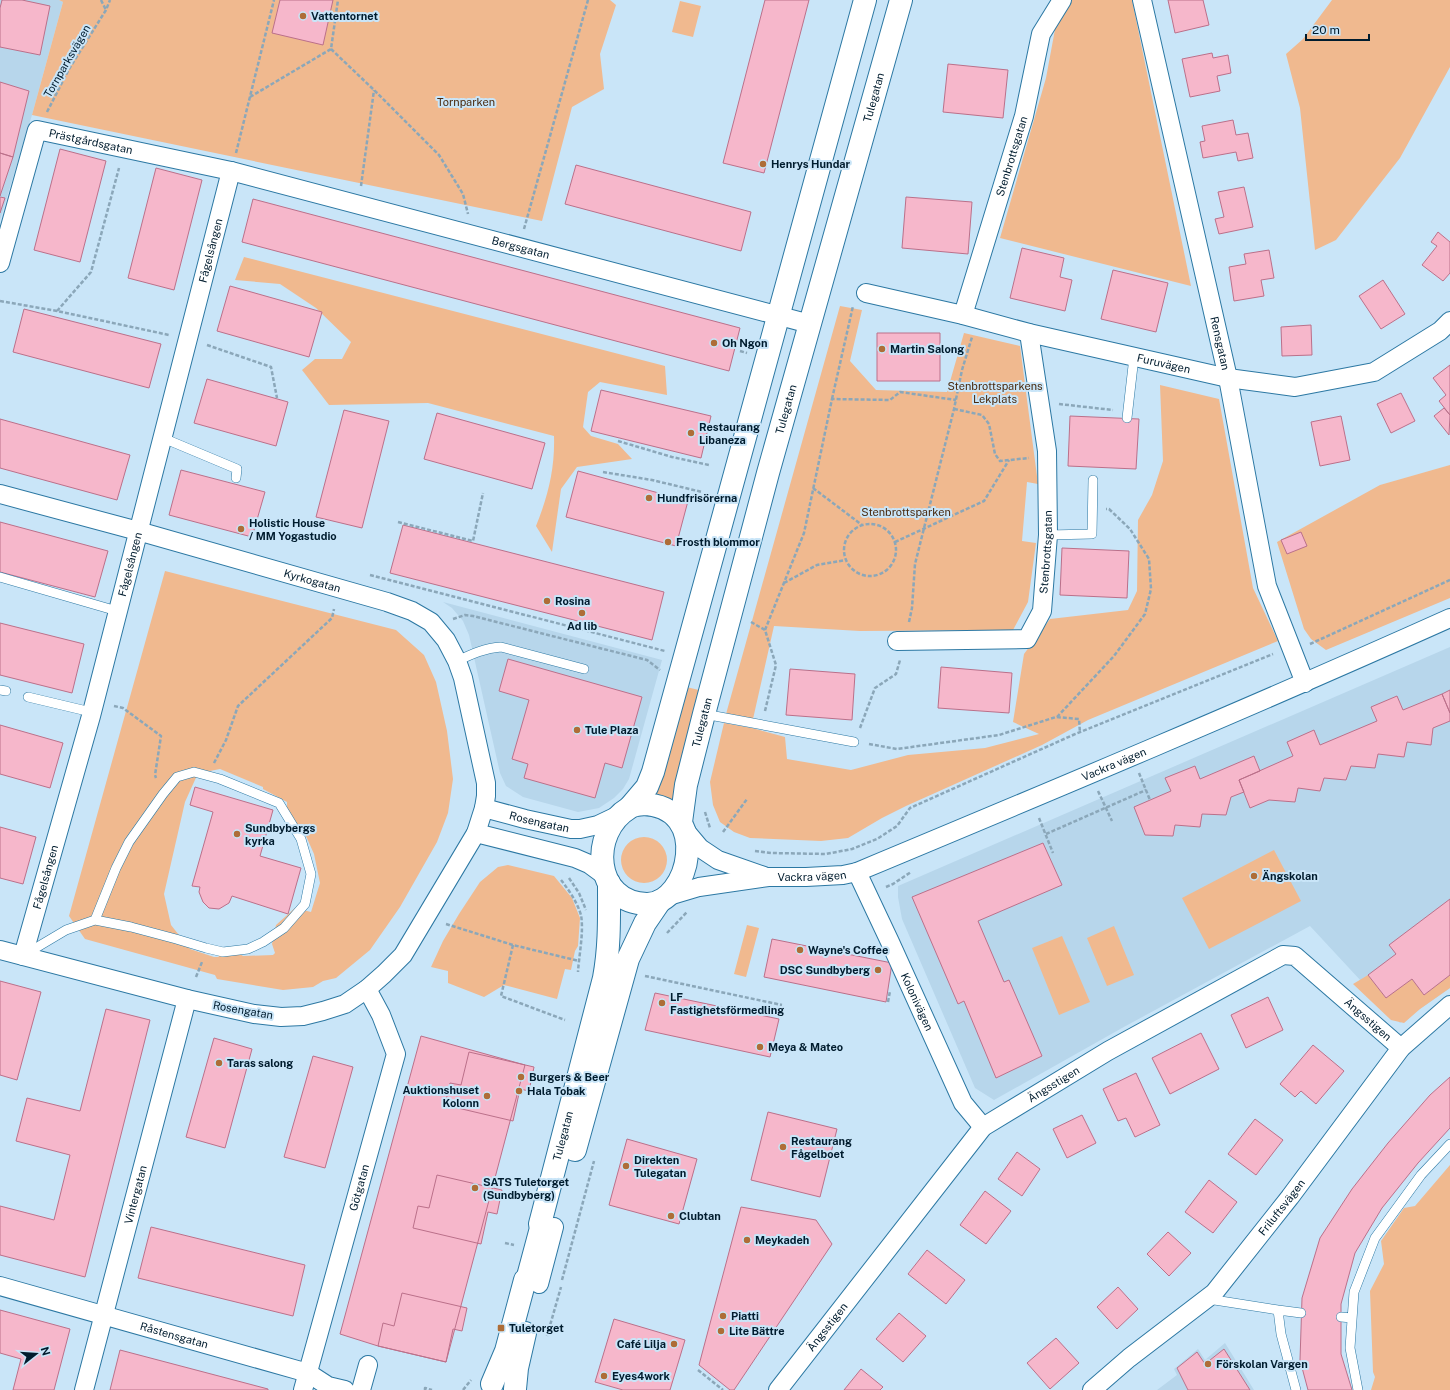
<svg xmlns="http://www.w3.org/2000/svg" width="1450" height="1390" font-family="'Public Sans',sans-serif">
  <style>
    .built { fill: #b7d6eb }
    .green { fill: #f0b98f; fill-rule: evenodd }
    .building { fill: #f6b7cb; stroke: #bb708a }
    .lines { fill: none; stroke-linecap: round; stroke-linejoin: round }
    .service-casing { stroke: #2c78a3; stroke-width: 10 }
    .minor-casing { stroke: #2c78a3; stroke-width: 20 }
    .tertiary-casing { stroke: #2c78a3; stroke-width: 24 }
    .path { stroke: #8ba7b9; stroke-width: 2.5; stroke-dasharray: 4 2; stroke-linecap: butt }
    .service { stroke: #fff; stroke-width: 9 }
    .minor { stroke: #fff; stroke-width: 18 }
    .tertiary { stroke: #fff; stroke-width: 22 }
    .poi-dot { fill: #ae6d37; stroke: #c9e5f8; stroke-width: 1.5 }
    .labels { text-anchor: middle; stroke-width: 4; stroke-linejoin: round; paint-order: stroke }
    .poi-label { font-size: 11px; font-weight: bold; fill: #001c2e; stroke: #c9e5f8; text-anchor: start }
    .street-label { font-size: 11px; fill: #001c2e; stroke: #c9e5f8 }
    .park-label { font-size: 11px; fill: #4a290d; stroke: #c9e5f8 }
  </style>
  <rect width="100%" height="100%" fill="#c9e5f8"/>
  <path class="built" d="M0,0H59L63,2L32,115L0,220Z
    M443,602L662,660L629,779L623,789L614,798L599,808L578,812L523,797L506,786L500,773L469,635L463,621L452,608Z
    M1450,647V988L1400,1023L1310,926L1122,1028L994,1100L975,1088L902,919L898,897V886Z
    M1225,1343L1254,1390H1157L1177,1375L1174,1369L1198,1349L1205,1360Z"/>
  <path class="green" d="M59,0H610L616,5L600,54L604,89L572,107L542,221L32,115L63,2Z
    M1058,0H1132L1191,286L1000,238L1046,78L1056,24Z
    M1332,0H1450V67L1400,158L1336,240L1315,250L1300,108L1286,54L1303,39Z
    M680,1L701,6L693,37L672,32Z
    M244,257L665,366L667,395L600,382L588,392L583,427L591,436L618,444L632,459L577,467L561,489L552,552L536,526C548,496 555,469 554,436L428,403L329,405L302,370L315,359H342L351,342L316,308L280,284L235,280Z
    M840,306L862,310L850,361L876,390L947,392L964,333L1020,346L1038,484L1027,482L1022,541L1036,543L1028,602L1013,630L860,631L774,626L753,719L726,714Z
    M1160,385L1219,399L1253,588L1278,641L1088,720L1042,745L906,806L882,818L848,838L821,841L750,838L734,832L720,822L713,805L710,782L724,723L752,728L785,737L787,759L851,770L908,755L985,748L1039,734L1013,722L1024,654L1050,619L1128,610L1137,591L1138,520L1152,495L1163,461Z
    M1450,465V598L1326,650L1311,639L1304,629L1277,542L1380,485Z
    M165,571L396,630L424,655L436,682L447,731L453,779L448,813L437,842L400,907L370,950L336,978L323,981L313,987L283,990L217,979L215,975L85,939L69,916ZM220,769L263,787V789L287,802V826L306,836L314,854L320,883L311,912L295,908L276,925L272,944L275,953L273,955L243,956L240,954H221L218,957H214L190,949L171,925L164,894L185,802L199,771L205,772Z
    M682,686L699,690L673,805L650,799Z
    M621 860a23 23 0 1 1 46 0a23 23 0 1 1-46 0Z
    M1274,850L1301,901L1209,949L1182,898Z
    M508,865L554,876L572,898L580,918L578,946L575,951L571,970L565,969L557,999L504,985L484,997L448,983V971L431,967L443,941L459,914L480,882L498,867Z
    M747,925L759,928L746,977L734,974Z
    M1114,926L1134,975L1107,986L1087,938Z
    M1062,936L1090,1002L1059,1015L1032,948Z
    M1368,975L1386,998L1412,979L1424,995L1450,975V988L1420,1009L1404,1023L1391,1020L1353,984Z
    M1450,1165V1390H1371L1375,1377L1373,1372L1370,1291L1384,1264L1381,1241L1404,1208L1415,1206Z"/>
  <path class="building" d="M2,0H22L50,6L40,55L0,47V8Z
    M280,0H333L323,45L272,33Z
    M765,0H809L764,173L723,163Z
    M1168,0H1203L1209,25L1175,33Z
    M1212,53L1213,58L1228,55L1231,73L1217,76L1220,91L1190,97L1182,59Z
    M948,64L1008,70L1003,118L943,112Z
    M0,82L29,91L13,157L0,153Z
    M1233,120L1236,135L1248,133L1253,158L1238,161L1236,152L1203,158L1200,142L1205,141L1202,126Z
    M60,149L106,161L80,262L34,250Z
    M0,153L13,157L0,196Z
    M576,165L751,212L741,251L565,204Z
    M156,168L202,180L174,290L128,278Z
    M1244,187L1253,227L1219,234L1215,219L1224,217L1218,192Z
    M0,197L5,198L0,213Z
    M906,197L972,202L968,254L902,248Z
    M253,199L740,328L729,371L242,242Z
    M1438,232L1450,242V273L1443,281L1422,265L1437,246L1431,242Z
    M1022,248L1064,258L1060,277L1072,280L1065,311L1010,298Z
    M1269,250L1274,278L1261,280L1264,296L1234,301L1229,267L1246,264L1244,254Z
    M1113,270L1168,283L1156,332L1101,319Z
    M1383,280L1405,314L1381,329L1359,296Z
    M230,286L322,312L309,357L217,331Z
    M24,309L161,344L149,388L13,352Z
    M1311,325L1312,355L1282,356L1281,327Z
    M877,333H940V381H877Z
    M1450,365V415L1439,401L1446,395L1433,378Z
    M207,379L288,402L276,446L194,423Z
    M601,390L711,416L701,458L591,431Z
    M1401,393L1415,421L1391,433L1377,404Z
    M1444,408L1450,415L1449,435L1434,416Z
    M344,410L389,421L362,528L316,517Z
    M437,413L545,443L532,489L424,459Z
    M1070,416L1139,419L1136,469L1068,466Z
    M1341,416L1350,460L1320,466L1311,422Z
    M0,419L130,455L117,500L0,468Z
    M181,470L265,492L252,537L169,515Z
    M578,471L688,501L676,546L566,517Z
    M0,522L108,551L95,597L0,572Z
    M403,525L664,592L652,640L390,573Z
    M1301,532L1307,546L1287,554L1281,540Z
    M1062,548L1129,551L1127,598L1060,595Z
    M0,623L84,644L72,693L0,675Z
    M508,659L642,697L622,768L605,763L595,798L524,778L528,764L512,759L529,700L499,691Z
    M941,667L1012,673L1009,713L938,708Z
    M790,669L855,674L852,720L786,715Z
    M1450,690V713L1442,694Z
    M1442,694L1450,713V721L1433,728L1431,745L1407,742L1404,757L1378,754L1375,768L1351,766L1346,780L1324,778L1320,791L1298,788L1295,802L1269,800L1250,808L1239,780L1293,756L1287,742L1314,730L1320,745L1377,721L1371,707L1397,696L1403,710Z
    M0,725L63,743L50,788L0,774Z
    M1254,756L1260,771L1239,780L1244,792L1231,797L1226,815L1202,814L1200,827L1175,825L1173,836L1145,835L1134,807L1171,791L1165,778L1195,766L1200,779Z
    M195,787L273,810L260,856L301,868L288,914L232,896L229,903L219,909L209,908L203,902L199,892L200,887L192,886L213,812L190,805Z
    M0,827L36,837L23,884L0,878Z
    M1043,843L1062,885L978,921L1004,982L1009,980L1042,1056L996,1078L964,1001L958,1004L912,897Z
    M1450,899V975L1424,995L1412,979L1386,998L1368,975L1396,954L1389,945Z
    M772,939L892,963L886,1002L764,977Z
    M0,981L41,992L17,1080L0,1075Z
    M655,993L779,1019L770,1057L645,1030Z
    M1268,997L1283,1030L1246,1048L1231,1015Z
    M106,1009L150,1020L85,1277L0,1255V1206L54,1220L70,1155L16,1141L27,1098L80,1111Z
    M1201,1033L1219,1069L1170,1094L1152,1058Z
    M421,1036L525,1065L446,1362L378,1346L340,1334Z
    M214,1038L252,1049L225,1148L186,1137Z
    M1313,1045L1344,1071L1316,1104L1301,1091L1295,1097L1280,1084Z
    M469,1052L534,1067L529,1091L520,1089L513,1121L445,1105L450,1083L461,1085Z
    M313,1056L353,1067L325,1168L284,1157Z
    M1136,1073L1160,1125L1135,1137L1126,1118L1118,1121L1103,1089Z
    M1450,1077V1128L1418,1163L1382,1208L1355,1253L1341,1304V1354L1352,1390H1308L1300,1360L1302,1298L1320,1238L1352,1189L1388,1143L1430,1095Z
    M768,1112L837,1129L820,1197L751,1180Z
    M1082,1115L1096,1143L1067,1158L1053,1129Z
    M1255,1119L1283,1140L1256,1175L1228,1154Z
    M627,1139L697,1159L679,1224L609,1205Z
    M1017,1152L1040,1169L1022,1196L998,1179Z
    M437,1175L502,1190L497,1214L488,1212L481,1244L413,1228L418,1206L429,1208Z
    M1209,1180L1237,1202L1213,1233L1185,1212Z
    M985,1191L1011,1211L986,1244L960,1225Z
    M741,1207L816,1220L832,1244L734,1390H730L699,1365Z
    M151,1227L305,1265L293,1316L138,1278Z
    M1168,1232L1191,1253L1169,1276L1147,1254Z
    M927,1250L965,1280L946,1304L908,1274Z
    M1118,1287L1138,1309L1117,1329L1097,1307Z
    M402,1293L467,1308L462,1331L453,1329L446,1362L378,1346L383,1323L394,1326Z
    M0,1310L70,1329L54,1390H13L21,1359L0,1353Z
    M899,1313L926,1336L903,1362L876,1339Z
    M614,1319L685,1340L670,1390H623L595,1382Z
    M1056,1338L1079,1363L1050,1389L1027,1363Z
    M1224,1349L1250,1390H1188L1177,1368L1197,1352L1205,1364Z
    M120,1350L268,1389V1390H110Z
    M861,1369L883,1387L880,1390H844Z"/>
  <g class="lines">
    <defs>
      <path id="service" d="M1127,418L1134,357
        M163,438L237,469L236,478
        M1048,535L1092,534L1093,480
        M0,577L117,611
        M457,661C472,654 485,648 501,647L584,669
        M0,690L6,691
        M28,697L91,712
        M704,714L854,742
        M24,955L66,930L95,920L131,927L176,939L206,948L223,952L248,949L263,942L284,928L305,904L311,874L301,839L279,803L220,779L194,772L177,777L163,794L129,842L116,868L95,920
        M1208,1299L1278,1310L1301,1313
        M1278,1310L1281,1334L1296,1390
        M1341,1317L1352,1318
        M1358,1390L1350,1348L1354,1292L1375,1238L1421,1175L1450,1144"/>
      <g id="minor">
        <path id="s1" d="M1142,0L1228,378L1267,586L1305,683"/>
        <path id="s2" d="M0,263L37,130L231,171L810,324"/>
        <path id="s3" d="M866,293L963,315L1029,333L1228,378L1295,387L1374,372L1440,331L1450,321"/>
        <path id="s4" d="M963,315L1024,116L1041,34L1062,0"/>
        <path id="s5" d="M0,494L138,531L387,602L412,611L431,622L446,640L457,661L463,678L486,783V796L484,808L476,833L403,955L384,974L367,989L345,1004L323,1011L303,1016L281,1017L254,1014L187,999L0,950"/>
        <path id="s6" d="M897,641L1027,639L1042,611L1048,535L1047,451L1029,333"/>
        <path id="s7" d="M484,808L525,819L571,829H580L598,825L619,815"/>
        <path d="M684,829L700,848L718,860L764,876"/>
        <path d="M476,833L575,858L589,864L604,875"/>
        <path id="s8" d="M857,872L890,942L963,1103L983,1127"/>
        <path id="s9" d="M669,896L699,887L768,877H806L843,875L857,872C1056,789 1254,706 1450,618"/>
        <path id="s10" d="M23,956L91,716L231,171"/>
        <path d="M525,1280L540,1224"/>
        <path d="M539,1284L554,1227"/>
        <path id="s11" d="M0,1286L308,1373L328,1386L345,1390"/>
        <path id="s12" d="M84,1390L187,999"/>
        <path id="s13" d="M303,1390L396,1054L381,1015L367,989"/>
        <path d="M361,1390L368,1365"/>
        <path id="s14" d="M778,1390L983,1127L1108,1051L1283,955L1295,956L1401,1048"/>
        <path id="s15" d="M1092,1390L1129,1358L1214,1293L1290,1197L1401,1048L1450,1005"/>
      </g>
      <g id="tertiary">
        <path d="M643,804C712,806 690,904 647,904C593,903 589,832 629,808C633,805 639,805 643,804Z"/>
        <path d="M630,807L647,787L653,772L685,656L865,0"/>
        <path id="s16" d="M681,822L686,785L704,714L768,473L901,0"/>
        <path d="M575,1150L628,959L645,923L660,901"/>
        <path id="s17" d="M540,1224L604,978C610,945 609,916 609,883"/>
        <path d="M492,1384L506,1351L525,1280"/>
        <path d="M515,1389L517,1368L525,1333"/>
      </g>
    </defs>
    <use href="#service" class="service-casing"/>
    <use href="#minor" class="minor-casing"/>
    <use href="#tertiary" class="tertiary-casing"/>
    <path class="path" d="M101,0L106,10
      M331,49L374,90L439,155L463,194L468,214
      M250,97L331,49L338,0
      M47,112L69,69L106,10L110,0
      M236,153L274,0
      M361,186L374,90
      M524,229L588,0
      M0,301L57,311L169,335
      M57,311L91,272L119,168
      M207,345L271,367L277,398
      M740,351L747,353
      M832,399L853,306
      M1059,404L1113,410
      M954,409L982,415L989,424L995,454L1000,461L1029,458
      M618,441L672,457L709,465
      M603,472L652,480L702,492
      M813,488L862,525
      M398,522L473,541L483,493
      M844 550a26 26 0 1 1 52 0a26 26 0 1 1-52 0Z
      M895,542L984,501L1009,460
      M370,575L665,651
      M784,583L817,565L846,560
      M453,619L465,615L473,616L647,660L660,670
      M751,622L765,630
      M909,622L912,608L915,564L954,409L962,370L972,337
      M1310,644L1450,580
      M114,706L123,708L161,736L155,775L156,778
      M765,711L776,665L765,630L804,533L832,399L890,400L900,392L956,400
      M1057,717L1114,656L1145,614L1151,589L1149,559L1130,529L1109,509H1106
      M860,728L875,688L896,674L900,660
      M869,744L897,749L999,735L1056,717L1079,719L1080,733
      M214,763L226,740L238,706L332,618L334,609
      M1139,773L1150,800
      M1098,791L1112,821
      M705,812L710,828
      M1039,818L1053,853
      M723,832L747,799
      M1046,834L1146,790
      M755,851L771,853L826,854L852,849L877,839L897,826L910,808L1073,735L1273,654
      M569,878L579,893L586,910
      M561,880C569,890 577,902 581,915C584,932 579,955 578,972
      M886,887L893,884L911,872
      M446,924L513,945L579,961
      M667,933L687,912
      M513,945L501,996L565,1020
      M645,976L782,1005
      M196,977L202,962
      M888,1002L890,991
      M505,1243L514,1245
      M562,1280L594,1161
      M547,1336L561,1287
      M698,1370L723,1390
      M425,1390V1388L432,1390
      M463,1390L471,1380"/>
    <use href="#service" class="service"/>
    <use href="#minor" class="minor"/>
    <use href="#tertiary" class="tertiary"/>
  </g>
  <g class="poi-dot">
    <circle cx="303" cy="16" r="4"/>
    <circle cx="763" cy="164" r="4"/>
    <circle cx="714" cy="343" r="4"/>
    <circle cx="882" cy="349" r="4"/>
    <circle cx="691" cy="433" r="4"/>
    <circle cx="649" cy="498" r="4"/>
    <circle cx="241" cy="529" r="4"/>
    <circle cx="668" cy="542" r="4"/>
    <circle cx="547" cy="601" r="4"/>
    <circle cx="582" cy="613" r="4"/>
    <circle cx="577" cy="730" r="4"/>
    <circle cx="237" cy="834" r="4"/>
    <circle cx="1254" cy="876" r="4"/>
    <circle cx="800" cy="950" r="4"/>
    <circle cx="878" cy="970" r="4"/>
    <circle cx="662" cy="1003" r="4"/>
    <circle cx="760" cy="1047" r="4"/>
    <circle cx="219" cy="1063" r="4"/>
    <circle cx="521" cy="1077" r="4"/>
    <circle cx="519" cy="1091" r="4"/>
    <circle cx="487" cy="1096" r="4"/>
    <circle cx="783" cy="1147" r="4"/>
    <circle cx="626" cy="1166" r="4"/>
    <circle cx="475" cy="1188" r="4"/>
    <circle cx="671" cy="1216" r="4"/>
    <circle cx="747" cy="1240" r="4"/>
    <circle cx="723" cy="1316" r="4"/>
    <rect x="497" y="1324" width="8" height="8" rx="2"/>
    <circle cx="721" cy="1331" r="4"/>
    <circle cx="674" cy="1344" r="4"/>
    <circle cx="1208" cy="1364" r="4"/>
    <circle cx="604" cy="1376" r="4"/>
  </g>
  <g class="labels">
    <g class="poi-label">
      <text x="311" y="20">Vattentornet</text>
      <text x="771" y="168">Henrys Hundar</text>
      <text x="722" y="347">Oh Ngon</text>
      <text x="890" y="353">Martin Salong</text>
      <text x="699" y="431">Restaurang<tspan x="699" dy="13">Libaneza</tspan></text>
      <text x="657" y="502">Hundfrisörerna</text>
      <text x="249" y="527">Holistic House<tspan x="249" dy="13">/ MM Yogastudio</tspan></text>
      <text x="676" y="546">Frosth blommor</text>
      <text x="555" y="605">Rosina</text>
      <text x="582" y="630" text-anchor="middle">Ad lib</text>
      <text x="585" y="734">Tule Plaza</text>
      <text x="245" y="832">Sundbybergs<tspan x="245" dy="13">kyrka</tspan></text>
      <text x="1262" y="880">Ängskolan</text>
      <text x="808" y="954">Wayne's Coffee</text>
      <text x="870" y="974" text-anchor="end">DSC Sundbyberg</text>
      <text x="670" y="1001">LF<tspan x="670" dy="13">Fastighetsförmedling</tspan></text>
      <text x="768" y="1051">Meya &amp; Mateo</text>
      <text x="227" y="1067">Taras salong</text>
      <text x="529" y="1081">Burgers &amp; Beer</text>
      <text x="479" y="1094" text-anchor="end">Auktionshuset<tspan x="479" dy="13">Kolonn</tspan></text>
      <text x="527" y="1095">Hala Tobak</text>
      <text x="791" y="1145">Restaurang<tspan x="791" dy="13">Fågelboet</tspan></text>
      <text x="634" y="1164">Direkten<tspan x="634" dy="13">Tulegatan</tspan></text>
      <text x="483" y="1186">SATS Tuletorget<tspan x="483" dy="13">(Sundbyberg)</tspan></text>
      <text x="679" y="1220">Clubtan</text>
      <text x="755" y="1244">Meykadeh</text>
      <text x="731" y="1320">Piatti</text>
      <text x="509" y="1332">Tuletorget</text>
      <text x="729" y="1335">Lite Bättre</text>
      <text x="666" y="1348" text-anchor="end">Café Lilja</text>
      <text x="1216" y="1368">Förskolan Vargen</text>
      <text x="612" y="1380">Eyes4work</text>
    </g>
    <g class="street-label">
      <text transform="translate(67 61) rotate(-60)" y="4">Tornparksvägen</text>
      <text dy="4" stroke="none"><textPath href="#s16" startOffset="750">Tulegatan</textPath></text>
      <text dy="4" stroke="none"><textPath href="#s2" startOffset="193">Prästgårdsgatan</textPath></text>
      <text dy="4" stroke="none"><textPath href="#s4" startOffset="166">Stenbrottsgatan</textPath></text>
      <text dy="4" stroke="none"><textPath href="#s2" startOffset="636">Bergsgatan</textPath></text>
      <text dy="4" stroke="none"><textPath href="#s10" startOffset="730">Fågelsången</textPath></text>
      <text dy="4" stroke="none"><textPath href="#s1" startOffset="352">Rensgatan</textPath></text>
      <text dy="4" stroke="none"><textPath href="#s3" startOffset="306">Furuvägen</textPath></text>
      <text dy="4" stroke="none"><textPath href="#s16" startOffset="426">Tulegatan</textPath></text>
      <text dy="4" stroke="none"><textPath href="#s6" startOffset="221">Stenbrottsgatan</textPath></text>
      <text dy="4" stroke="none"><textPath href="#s10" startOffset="406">Fågelsången</textPath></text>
      <text dy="4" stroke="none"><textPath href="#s5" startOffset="324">Kyrkogatan</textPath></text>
      <text dy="4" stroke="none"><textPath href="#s16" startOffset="102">Tulegatan</textPath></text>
      <text dy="4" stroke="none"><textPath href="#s9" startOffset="469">Vackra vägen</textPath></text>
      <text dy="4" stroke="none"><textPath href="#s7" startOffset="57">Rosengatan</textPath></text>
      <text dy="4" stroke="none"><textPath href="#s9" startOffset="145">Vackra vägen</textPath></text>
      <text dy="4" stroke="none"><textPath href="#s10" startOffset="82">Fågelsången</textPath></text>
      <text dy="4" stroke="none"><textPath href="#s8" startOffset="143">Kolonivägen</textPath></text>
      <text transform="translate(243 1010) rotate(10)" y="4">Rosengatan</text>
      <text dy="4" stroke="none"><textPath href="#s14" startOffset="788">Ängsstigen</textPath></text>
      <text dy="4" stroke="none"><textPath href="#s14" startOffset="416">Ängsstigen</textPath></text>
      <text dy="4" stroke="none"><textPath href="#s17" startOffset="91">Tulegatan</textPath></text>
      <text dy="4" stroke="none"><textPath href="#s13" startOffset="210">Götgatan</textPath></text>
      <text dy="4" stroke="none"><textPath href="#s12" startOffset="202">Vintergatan</textPath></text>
      <text dy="4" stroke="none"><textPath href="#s15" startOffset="265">Friluftsvägen</textPath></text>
      <text dy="4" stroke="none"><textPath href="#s14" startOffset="80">Ängsstigen</textPath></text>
      <text dy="4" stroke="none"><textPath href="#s11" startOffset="181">Råstensgatan</textPath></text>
    </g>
    <g class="park-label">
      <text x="466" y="106">Tornparken</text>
      <text x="995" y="390">Stenbrottsparkens<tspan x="995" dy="13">Lekplats</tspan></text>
      <text x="906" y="516">Stenbrottsparken</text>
    </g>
  </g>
  <g transform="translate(36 1354) rotate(73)" stroke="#c9e5f8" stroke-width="3" paint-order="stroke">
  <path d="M0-3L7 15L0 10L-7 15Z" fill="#001c2e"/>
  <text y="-6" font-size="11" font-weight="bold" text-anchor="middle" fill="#001c2e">N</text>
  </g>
  <path d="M1306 34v6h63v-6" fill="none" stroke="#001c2e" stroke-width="2"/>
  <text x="1312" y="34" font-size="12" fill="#001c2e" stroke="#c9e5f8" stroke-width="3" paint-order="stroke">20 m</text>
</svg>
